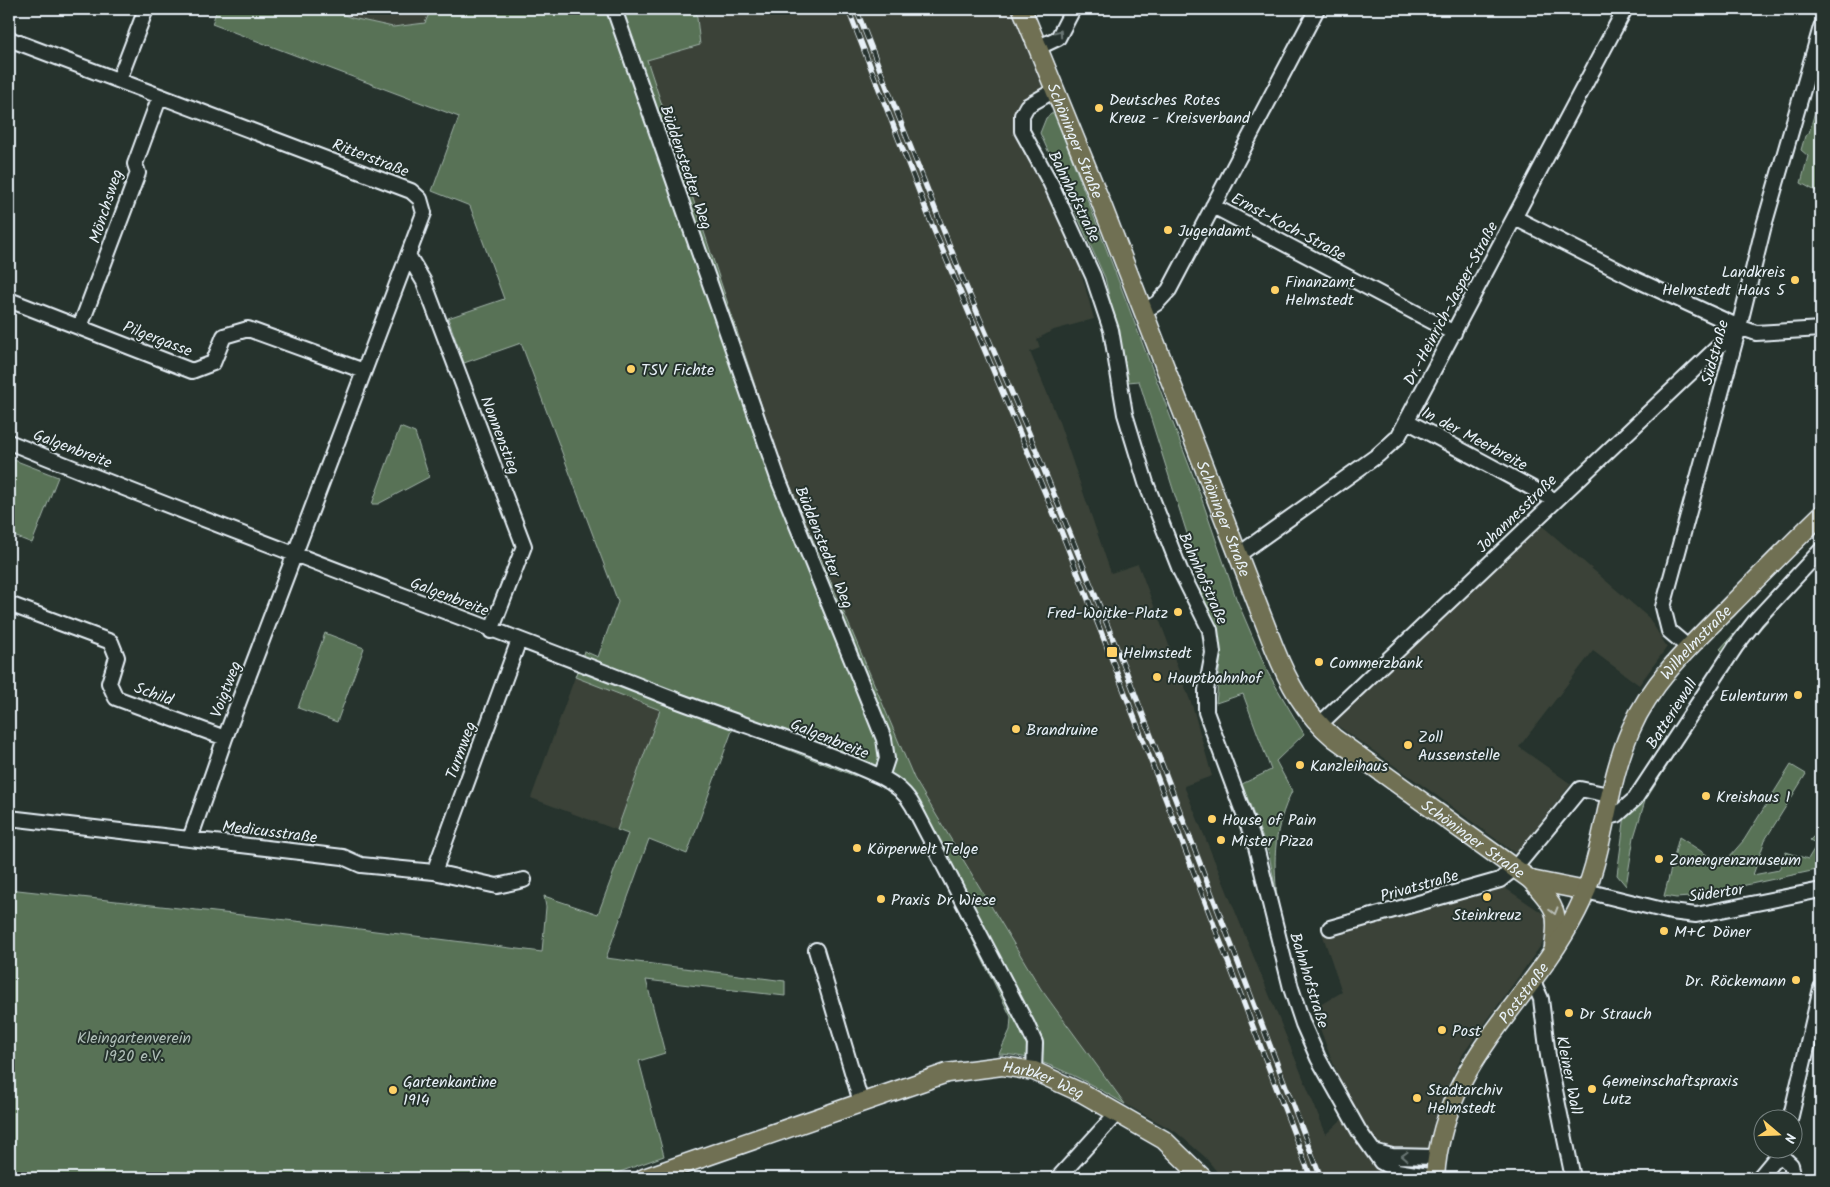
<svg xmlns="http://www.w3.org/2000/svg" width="1830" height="1187" font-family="Kalam,sans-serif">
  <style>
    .built { fill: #3a4238 }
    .green { fill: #597257; stroke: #a0b2a8 }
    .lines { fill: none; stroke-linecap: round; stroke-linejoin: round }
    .minor-casing { stroke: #e8f1f8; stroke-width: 18 }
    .major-casing { stroke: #e8f1f8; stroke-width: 21 }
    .minor { stroke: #26332d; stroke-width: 14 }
    .major { stroke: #706f52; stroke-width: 18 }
    .rail-casing { stroke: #e8f1f8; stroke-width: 5.5 }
    .rail { stroke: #26332d; stroke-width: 4; stroke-dasharray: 11; stroke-linecap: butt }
    .oneway { stroke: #6a7674 }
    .oneway2 { stroke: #b8bdb6 }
    .poi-dot { fill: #ffd166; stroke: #26332d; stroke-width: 2 }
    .labels { text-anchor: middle; stroke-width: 4; stroke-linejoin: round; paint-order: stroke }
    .poi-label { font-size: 16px; fill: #e8f1f8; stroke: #26332d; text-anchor: start }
    .street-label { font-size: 16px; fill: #e8f1f8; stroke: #26332d }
    .park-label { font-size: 16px; fill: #afbeb8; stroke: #26332d }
  </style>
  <rect width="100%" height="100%" fill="#26332d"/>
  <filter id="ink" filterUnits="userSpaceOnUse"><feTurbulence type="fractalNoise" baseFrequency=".02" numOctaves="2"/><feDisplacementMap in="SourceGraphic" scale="10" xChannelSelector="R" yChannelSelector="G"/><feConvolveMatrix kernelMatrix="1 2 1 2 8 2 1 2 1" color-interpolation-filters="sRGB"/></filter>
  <g filter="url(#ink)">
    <path class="built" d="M328,9H431L426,23L393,27L352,18Z
      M696,9H1014L1048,95L1026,111L1025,124L1072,239L1094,319L1054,330L1037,339L1040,348L1030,352L1058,419L1111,573L1138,564L1193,708L1212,776L1184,786L1326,1134L1353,1109L1330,1056L1313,1009L1342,992L1320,927L1502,886L1553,920L1542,944L1463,1054L1444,1094L1433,1126L1427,1178H1222L1205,1157L1176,1132L1125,1104L1041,989L914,778L781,464L646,60L700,45Z
      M1540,524L1649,618L1667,647L1639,685L1593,651L1519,747L1571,784L1516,854L1429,790L1332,722Z
      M575,677L661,710L617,830L531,798Z"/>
    <path class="green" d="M217,9H328L352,18L393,27L425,23L431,9H696L700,45L647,60L781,464L914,778L1041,989L1125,1104C1089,1083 1042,1055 999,1054L1010,1030L1011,1017L886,766L855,776L733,728L687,854L649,839L606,958L785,981V996L646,980L665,1053L639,1061L664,1156L603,1178H9V889L304,922L542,952L546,907L544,896L598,914L628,834L617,830L660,710L575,677L584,651L598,657L618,602L521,343L464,363L448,318L504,299L470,206L432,191L459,117L212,24Z
      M1821,90V194L1801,183L1808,156L1801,150L1805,136L1809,133Z
      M1054,112L1200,494L1236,598L1268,673L1304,734L1276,761L1292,791C1274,829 1273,856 1277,897L1269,854L1242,784L1271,770L1243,694L1216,703L1220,662L1217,632L1206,609L1189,540L1139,381L1128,382L1105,278L1040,133L1046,118Z
      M400,427L415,433L429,477L378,504H372Z
      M9,458L58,477L32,543L9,534Z
      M1821,541V559L1737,656L1645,801L1634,837L1626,886L1617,875L1625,815L1712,672L1710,671L1723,652L1720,649L1792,569Z
      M325,633L364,648L337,722L298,708Z
      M1791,765L1806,774L1765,840L1753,875L1779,870L1786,852L1808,859L1817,844L1810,840L1818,832L1821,834V869L1690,897L1676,898L1664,896L1679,837L1707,855L1705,859L1712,863L1714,859L1723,864L1744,840Z"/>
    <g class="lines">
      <defs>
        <path id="minor" d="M614,9L779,481L884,739L887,759L881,777
          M9,39L411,191L420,199L424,213L225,738L190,839
          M1037,48L1058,38L1073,9
          M119,80L146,9
          M1055,90L1027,106L1022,115V131L1051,184L1093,276L1111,330L1125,414L1146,483L1180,570L1210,630L1213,653L1206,690V712L1256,847L1291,988L1303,1024L1318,1058L1359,1131L1381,1162L1397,1171L1435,1177
          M1213,206L1454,333
          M1515,218L1637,280L1739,327L1756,333L1821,329
          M408,255L424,282L524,546L491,631
          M9,300L192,371L213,363L224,336L248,329L364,371
          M1143,312L1157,303L1169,290L1317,9
          M80,327L138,173L135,164L160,96
          M1407,421L1554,500
          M9,442C224,530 443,609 660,694C734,723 810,744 881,777C895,784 906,793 913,806L1027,1025L1035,1043L1034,1071
          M1238,555L1378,455L1398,437L1625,9
          M9,604L111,642L117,657L109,683L116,698L225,738
          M1689,648L1669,631L1663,607L1739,327L1763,229L1821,27
          M1319,725L1739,327
          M9,818L343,857L361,865L434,872L497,886L524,880
          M1604,818L1617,815L1635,799L1736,646L1756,620L1821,550
          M434,872L519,640
          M1586,891L1671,912L1696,915L1821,890
          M1330,928L1500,880L1515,868L1580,789L1609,795
          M816,950L861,1102
          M1532,979L1541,999L1548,1056L1573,1178
          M1790,1120L1821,988
          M1373,1151L1392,1156L1437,1157
          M1058,1178L1117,1113
          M1759,1178L1779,1154L1791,1165L1794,1178"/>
        <g id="major">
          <path id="s1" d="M1022,9L1100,200L1274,647C1288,682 1304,713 1334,738L1531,880L1586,891"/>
          <path d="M1531,880C1554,906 1560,910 1554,946"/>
          <path id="s2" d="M644,1178L947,1073L1002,1066L1034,1071L1082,1093L1164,1140L1203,1178"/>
          <path id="s3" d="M1435,1178C1442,1061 1529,1006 1577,911C1605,857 1605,787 1631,729C1652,681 1692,644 1729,607C1760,576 1790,545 1821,515"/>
        </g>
      </defs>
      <use href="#minor" class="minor-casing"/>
      <use href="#major" class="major-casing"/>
      <use href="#minor" class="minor"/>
      <use href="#major" class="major"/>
      <defs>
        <path id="rail" d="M848,9L934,230L1059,526L1113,662L1311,1178
          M856,9L962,277L1029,433L1126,671L1321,1178"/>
      </defs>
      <use href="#rail" class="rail-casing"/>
      <use href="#rail" class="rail"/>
    </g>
    <defs><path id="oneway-chevron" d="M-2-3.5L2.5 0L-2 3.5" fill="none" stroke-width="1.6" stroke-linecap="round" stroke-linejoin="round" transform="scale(1.25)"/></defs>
    <g class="oneway">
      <use href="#oneway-chevron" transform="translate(1059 33) rotate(-55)"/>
      <use href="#oneway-chevron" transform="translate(1405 1156) rotate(-178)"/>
    </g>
    <use class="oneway2" href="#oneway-chevron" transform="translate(1554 911) rotate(74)"/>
  </g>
  <g class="poi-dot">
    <circle cx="1099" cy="108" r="5"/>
    <circle cx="1168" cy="230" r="5"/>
    <circle cx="1795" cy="280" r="5"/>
    <circle cx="1275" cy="290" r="5"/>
    <circle cx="631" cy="369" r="5"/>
    <circle cx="1178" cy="612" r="5"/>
    <rect x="1106" y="646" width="12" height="12" rx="2.5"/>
    <circle cx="1319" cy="662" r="5"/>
    <circle cx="1157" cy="677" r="5"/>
    <circle cx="1798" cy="695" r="5"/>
    <circle cx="1016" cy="729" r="5"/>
    <circle cx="1408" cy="745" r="5"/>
    <circle cx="1300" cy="765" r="5"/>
    <circle cx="1706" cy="796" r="5"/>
    <circle cx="1212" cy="819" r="5"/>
    <circle cx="1221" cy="840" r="5"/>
    <circle cx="857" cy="848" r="5"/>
    <circle cx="1659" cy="859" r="5"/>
    <circle cx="1487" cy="897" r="5"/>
    <circle cx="881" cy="899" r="5"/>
    <circle cx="1664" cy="931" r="5"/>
    <circle cx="1796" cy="980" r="5"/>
    <circle cx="1569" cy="1013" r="5"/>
    <circle cx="1442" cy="1030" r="5"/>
    <circle cx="1592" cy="1089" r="5"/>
    <circle cx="393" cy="1090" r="5"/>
    <circle cx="1417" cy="1098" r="5"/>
  </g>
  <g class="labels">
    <g class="poi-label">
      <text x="1109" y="105">Deutsches Rotes<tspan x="1109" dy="18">Kreuz - Kreisverband</tspan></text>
      <text x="1178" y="236">Jugendamt</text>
      <text x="1785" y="277" text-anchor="end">Landkreis<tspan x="1785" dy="18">Helmstedt Haus 5</tspan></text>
      <text x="1285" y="287">Finanzamt<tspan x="1285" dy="18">Helmstedt</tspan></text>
      <text x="641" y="375">TSV Fichte</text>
      <text x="1168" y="618" text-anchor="end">Fred-Woitke-Platz</text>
      <text x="1123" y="658">Helmstedt</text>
      <text x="1329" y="668">Commerzbank</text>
      <text x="1167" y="683">Hauptbahnhof</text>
      <text x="1788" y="701" text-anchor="end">Eulenturm</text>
      <text x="1026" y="735">Brandruine</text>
      <text x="1418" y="742">Zoll<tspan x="1418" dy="18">Aussenstelle</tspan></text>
      <text x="1310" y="771">Kanzleihaus</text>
      <text x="1716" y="802">Kreishaus 1</text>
      <text x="1222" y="825">House of Pain</text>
      <text x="1231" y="846">Mister Pizza</text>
      <text x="867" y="854">Körperwelt Telge</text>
      <text x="1669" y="865">Zonengrenzmuseum</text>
      <text x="891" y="905">Praxis Dr Wiese</text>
      <text x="1487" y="920" text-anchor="middle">Steinkreuz</text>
      <text x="1674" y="937">M+C Döner</text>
      <text x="1786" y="986" text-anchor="end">Dr. Röckemann</text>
      <text x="1579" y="1019">Dr Strauch</text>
      <text x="1452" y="1036">Post</text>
      <text x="1602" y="1086">Gemeinschaftspraxis<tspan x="1602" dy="18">Lutz</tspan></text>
      <text x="403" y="1087">Gartenkantine<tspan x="403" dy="18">1914</tspan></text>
      <text x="1427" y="1095">Stadtarchiv<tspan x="1427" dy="18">Helmstedt</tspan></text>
    </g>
    <g class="street-label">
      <text dy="6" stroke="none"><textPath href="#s1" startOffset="142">Schöninger Straße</textPath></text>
      <text transform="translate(371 157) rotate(21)" y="6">Ritterstraße</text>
      <text transform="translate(687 167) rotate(71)" y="6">Büddenstedter Weg</text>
      <text transform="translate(1075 196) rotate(64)" y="6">Bahnhofstraße</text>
      <text transform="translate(105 206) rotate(-72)" y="6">Mönchsweg</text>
      <text transform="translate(1289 226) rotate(28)" y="6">Ernst-Koch-Straße</text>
      <text transform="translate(1450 303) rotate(-62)" y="6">Dr.-Heinrich-Jasper-Straße</text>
      <text transform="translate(158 338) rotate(21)" y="6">Pilgergasse</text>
      <text transform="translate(1714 352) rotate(-75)" y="6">Südstraße</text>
      <text transform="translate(501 435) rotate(69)" y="6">Nonnenstieg</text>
      <text transform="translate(1475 438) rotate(28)" y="6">In der Meerbreite</text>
      <text transform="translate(73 448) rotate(21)" y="6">Galgenbreite</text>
      <text transform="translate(1516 513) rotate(-44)" y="6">Johannesstraße</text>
      <text dy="6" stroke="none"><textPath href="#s1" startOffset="548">Schöninger Straße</textPath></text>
      <text transform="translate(825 547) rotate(68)" y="6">Büddenstedter Weg</text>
      <text transform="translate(1204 578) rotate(66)" y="6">Bahnhofstraße</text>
      <text transform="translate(450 596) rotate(21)" y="6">Galgenbreite</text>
      <text dy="6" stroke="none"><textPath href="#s3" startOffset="606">Wilhelmstraße</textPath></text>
      <text transform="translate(225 689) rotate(-69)" y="6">Voigtweg</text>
      <text transform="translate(154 693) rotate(20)" y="6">Schild</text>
      <text transform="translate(1671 713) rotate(-57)" y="6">Batteriewall</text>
      <text transform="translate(830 738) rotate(22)" y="6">Galgenbreite</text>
      <text transform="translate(460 750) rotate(-70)" y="6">Turmweg</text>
      <text transform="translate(270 831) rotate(7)" y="6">Medicusstraße</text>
      <text dy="6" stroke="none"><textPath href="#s1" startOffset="968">Schöninger Straße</textPath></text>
      <text transform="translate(1419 885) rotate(-16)" y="6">Privatstraße</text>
      <text transform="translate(1716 892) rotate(-8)" y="6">Südertor</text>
      <text transform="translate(1310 980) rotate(73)" y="6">Bahnhofstraße</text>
      <text dy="6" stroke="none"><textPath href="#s3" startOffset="209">Poststraße</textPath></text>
      <text transform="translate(1570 1075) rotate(79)" y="6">Kleiner Wall</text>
      <text dy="6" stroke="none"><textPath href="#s2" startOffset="420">Harbker Weg</textPath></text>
    </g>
    <g class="park-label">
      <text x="134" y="1043">Kleingartenverein<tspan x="134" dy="18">1920 e.V.</tspan></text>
    </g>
  </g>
  <rect width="1830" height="1187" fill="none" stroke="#26332d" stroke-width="30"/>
  <rect x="15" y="15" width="1800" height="1157" fill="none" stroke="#e8f1f8" stroke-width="2" filter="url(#ink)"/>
  <g transform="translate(1778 1134) rotate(109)"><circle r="24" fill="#26332d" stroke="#747f7e"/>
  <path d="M0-4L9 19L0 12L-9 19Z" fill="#ffd166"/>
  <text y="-8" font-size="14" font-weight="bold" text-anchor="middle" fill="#e8f1f8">N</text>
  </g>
</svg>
